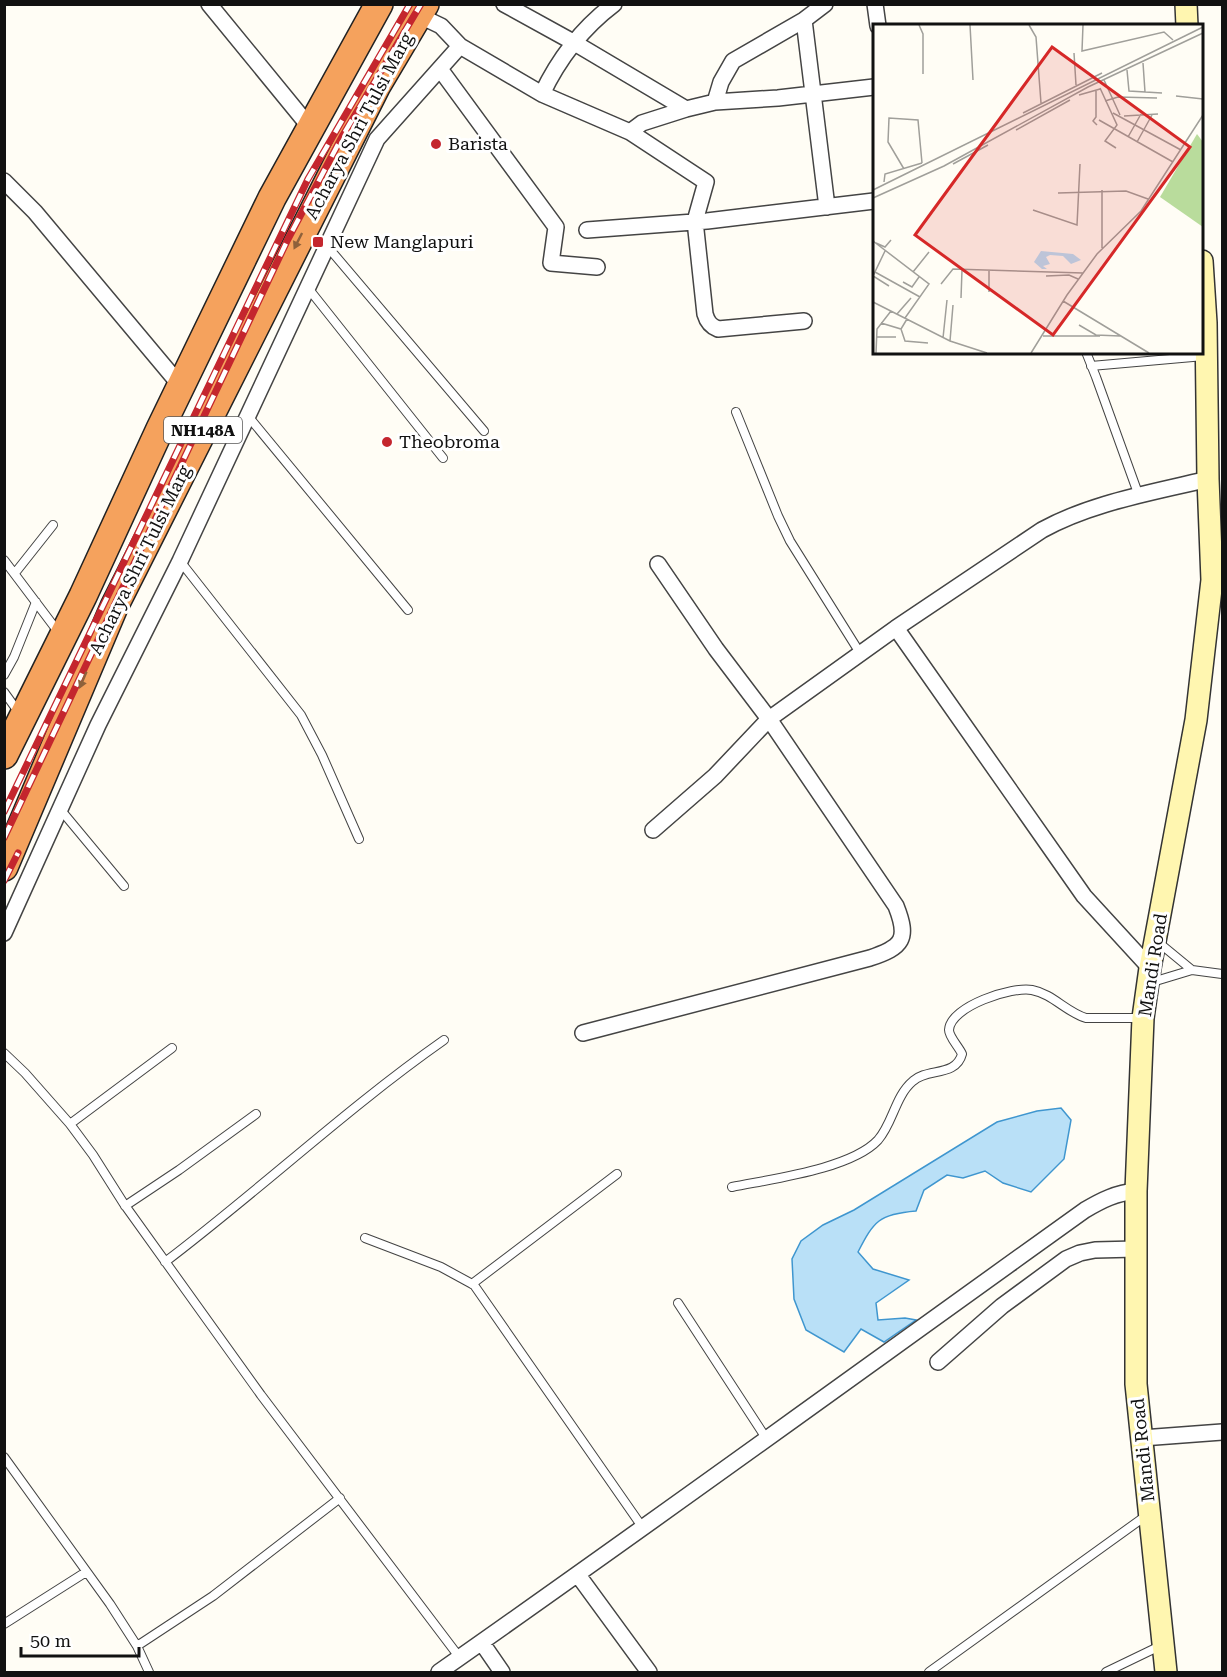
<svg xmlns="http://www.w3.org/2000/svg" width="1227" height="1677" font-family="'Roboto Serif',serif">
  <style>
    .water { fill: #b9e0f7; stroke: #3f96cf; stroke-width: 1.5 }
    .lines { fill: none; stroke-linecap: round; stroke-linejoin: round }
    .lane-casing { stroke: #444; stroke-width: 10 }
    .street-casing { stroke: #444; stroke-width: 18 }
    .secondary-casing { stroke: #333; stroke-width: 24 }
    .highway-casing { stroke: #222; stroke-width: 30 }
    .lane { stroke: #fff; stroke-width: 8 }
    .street { stroke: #fff; stroke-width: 15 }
    .secondary { stroke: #fff6b0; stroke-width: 21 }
    .highway { stroke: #f5a25d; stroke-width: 27 }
    .rail-casing { stroke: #c4262e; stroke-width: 7 }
    .rail { stroke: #fff; stroke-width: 4.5; stroke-dasharray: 14; stroke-linecap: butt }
    .oneway { fill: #8e613b }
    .poi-dot { fill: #c4262e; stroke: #fff; stroke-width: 2 }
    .labels { text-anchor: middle; stroke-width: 6; stroke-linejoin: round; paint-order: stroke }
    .shield { fill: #fff; stroke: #585858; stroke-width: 1.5 }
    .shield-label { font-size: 16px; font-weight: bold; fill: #111 }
    .street-label { font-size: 18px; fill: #111; stroke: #fff }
    .poi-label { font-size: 18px; fill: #111; stroke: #fff; text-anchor: start }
    .inset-road { fill: none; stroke: #a09f9a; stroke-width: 1.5 }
    .view { fill: #d62828; fill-opacity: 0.15; stroke: #d62828; stroke-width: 3 }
    .inset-edge { fill: none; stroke: #111; stroke-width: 3 }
  </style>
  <rect width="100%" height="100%" fill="#fffdf5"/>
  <path class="water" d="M1061,1108L1071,1120L1064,1159L1031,1192L1003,1183L985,1171L963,1178L947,1175L924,1190L916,1211C879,1214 874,1221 858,1252L873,1269L909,1280L876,1303L878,1320L905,1318L916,1320L884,1342L861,1329L844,1352L806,1330L794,1299L792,1259L801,1241L823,1225L854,1210L997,1122L1037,1111Z"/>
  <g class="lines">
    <defs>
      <path id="lane" d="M327,246L484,431
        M308,288L443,458
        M1086,352L1096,377L1139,496
        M1091,366L1204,356
        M736,412L778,516L790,541L860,653
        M248,416L408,610
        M4,560L56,629
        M180,561L301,715L322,755L359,839
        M15,573L53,525
        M4,675L14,657L36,602
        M4,692L17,710
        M60,809L124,886
        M1158,942L1192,970
        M1149,983L1192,970L1222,974
        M4,1053L25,1073L70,1124L93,1155L124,1204L261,1395L460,1658
        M70,1124L172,1048
        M732,1187C771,1179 851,1169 878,1140C893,1123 895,1096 913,1081C927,1068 956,1077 962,1054C959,1047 949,1037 949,1030C950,1006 1013,986 1032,990C1053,994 1066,1012 1086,1018H1142
        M125,1206L179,1170L256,1114
        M365,1238L441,1267L474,1285L643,1528
        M165,1262C260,1190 347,1108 444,1040
        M472,1284L617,1174
        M678,1303L766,1438
        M4,1457L110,1604L137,1646L149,1672
        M4,1624L86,1572
        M137,1646L213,1596L340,1498
        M929,1672L1147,1515
        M1106,1672L1162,1645"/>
      <path id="street" d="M209,4L304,120
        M504,4L573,42L686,109
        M875,4L878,26
        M418,15L441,26L460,46L542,94L630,132L706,182L695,221L705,314C707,321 710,326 718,329L804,321
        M804,20L827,207
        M440,69L556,227L551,263L597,267
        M542,94C559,58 581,29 614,4
        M715,102L721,82L733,61L804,20L825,4
        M630,132L642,123L686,109L715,102L778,98L874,87
        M4,181L35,212L174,378
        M587,230L707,221L874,201
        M896,628L1084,896L1150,968
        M653,830L715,776L769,719L896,628L1042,530C1093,502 1152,493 1208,479
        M4,933L98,725L180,561L377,139L460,46
        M583,1033L870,958C903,947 909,939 896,906L769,719L716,649L658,564
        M938,1362L1002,1306L1066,1259L1080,1253L1095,1250L1136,1249
        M1142,1438L1222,1432
        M578,1575L649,1672
        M482,1643L502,1672
        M439,1672C656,1520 870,1364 1085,1210C1102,1200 1116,1193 1136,1191"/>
      <path id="secondary" d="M1186,4L1187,26
        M1166,1672L1136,1384V1191L1143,1018L1150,968L1196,720L1212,580L1208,479L1206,323L1202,261"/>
      <path id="highway" d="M4,755L83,596L160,429L272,198L379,4
        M4,867L114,607L377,85L425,4"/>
    </defs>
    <use href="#lane" class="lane-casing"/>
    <use href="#street" class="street-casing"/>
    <use href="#secondary" class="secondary-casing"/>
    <use href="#highway" class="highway-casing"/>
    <use href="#lane" class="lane"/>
    <use href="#street" class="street"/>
    <use href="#secondary" class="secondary"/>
    <use href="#highway" class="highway"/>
    <defs>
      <path id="rail" d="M4,812L308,179L410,4
        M4,838L288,239L343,135L421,4
        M4,881L18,853"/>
    </defs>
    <use href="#rail" class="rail-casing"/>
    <use href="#rail" class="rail"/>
  </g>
  <defs><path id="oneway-solid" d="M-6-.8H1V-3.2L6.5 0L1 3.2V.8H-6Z" transform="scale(1.5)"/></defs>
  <g class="oneway">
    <use href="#oneway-solid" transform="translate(298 241) rotate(117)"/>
    <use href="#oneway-solid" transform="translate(83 680) rotate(113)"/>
  </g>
  <g class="poi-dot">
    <circle cx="436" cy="144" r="6"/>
    <rect x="312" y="236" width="12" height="12" rx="3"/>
    <circle cx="387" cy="442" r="6"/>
  </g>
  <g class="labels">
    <rect class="shield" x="164" y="417" width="78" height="26" rx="4.5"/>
    <g class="shield-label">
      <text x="203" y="436">NH148A</text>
    </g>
    <g class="street-label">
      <text transform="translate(359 126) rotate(-62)" y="6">Acharya Shri Tulsi Marg</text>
      <text transform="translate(140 560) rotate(-64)" y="6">Acharya Shri Tulsi Marg</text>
      <text transform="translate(1153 965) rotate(-81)" y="6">Mandi Road</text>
      <text transform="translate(1143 1450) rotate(-96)" y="6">Mandi Road</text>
    </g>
    <g class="poi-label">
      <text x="448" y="150">Barista</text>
      <text x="330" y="248">New Manglapuri</text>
      <text x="399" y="448">Theobroma</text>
    </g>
  </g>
  <g transform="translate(873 24)">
    <rect width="330" height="330" fill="#fffdf5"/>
    <path d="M324,110L330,118V203L287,173Z" fill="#b9dc9c"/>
    <path d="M168,227L200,230L208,236L198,240L190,232L177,231L173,233L177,240L170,242L174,245H169L161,238Z" fill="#b9e0f7"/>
    <path class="inset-road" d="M46,1L50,10V50M97,1L100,56M156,1L163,13L168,79M210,1L209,27L291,8L300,16M201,29L203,61M270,39L272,68M254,46L256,67L289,69M231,56L247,91M227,64L244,101L232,117L243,124M223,67V93L220,97L224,101M206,71L227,65M303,72L330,75M232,77L245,73L284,74M150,89L229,49M240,89L308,126M251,92L285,90M226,96L300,138M143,106L197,76M255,113L268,90M264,118L279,91M80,140L115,121M31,145L15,118L16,94L45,96L49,139M11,158L12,150L49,139M0,166L330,3M229,166V224M185,169L253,167L275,175M0,174L71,142L215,63L330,9M160,186L204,201L207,140M0,217L56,260L32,294M3,219L12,223L18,216M12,227L0,252L16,262M116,247V268M2,248L47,273M40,248L56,228M173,252L196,251L205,255M30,258L39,263L46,253M68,260L80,245L210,249M88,274L89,246M190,277L276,329M0,278L77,317L114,329M24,290L38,274M8,299L28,305L34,295M206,301L223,311L247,312M28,305L32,317L55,319M170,312H227M3,313H23M70,314L74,276M77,317L80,281M3,329L4,305L18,287M158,329L194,271L224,230L268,187L330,91"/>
    <path class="view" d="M179,23L317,123L180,311L42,211Z"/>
    <rect width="330" height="330" class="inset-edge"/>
  </g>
  <rect width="1227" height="1677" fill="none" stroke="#111111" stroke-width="12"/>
  <path d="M21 1647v9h118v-9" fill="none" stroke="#111111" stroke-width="3"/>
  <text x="30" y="1647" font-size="18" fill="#111111" stroke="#ffffff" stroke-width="4.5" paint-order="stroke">50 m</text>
</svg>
